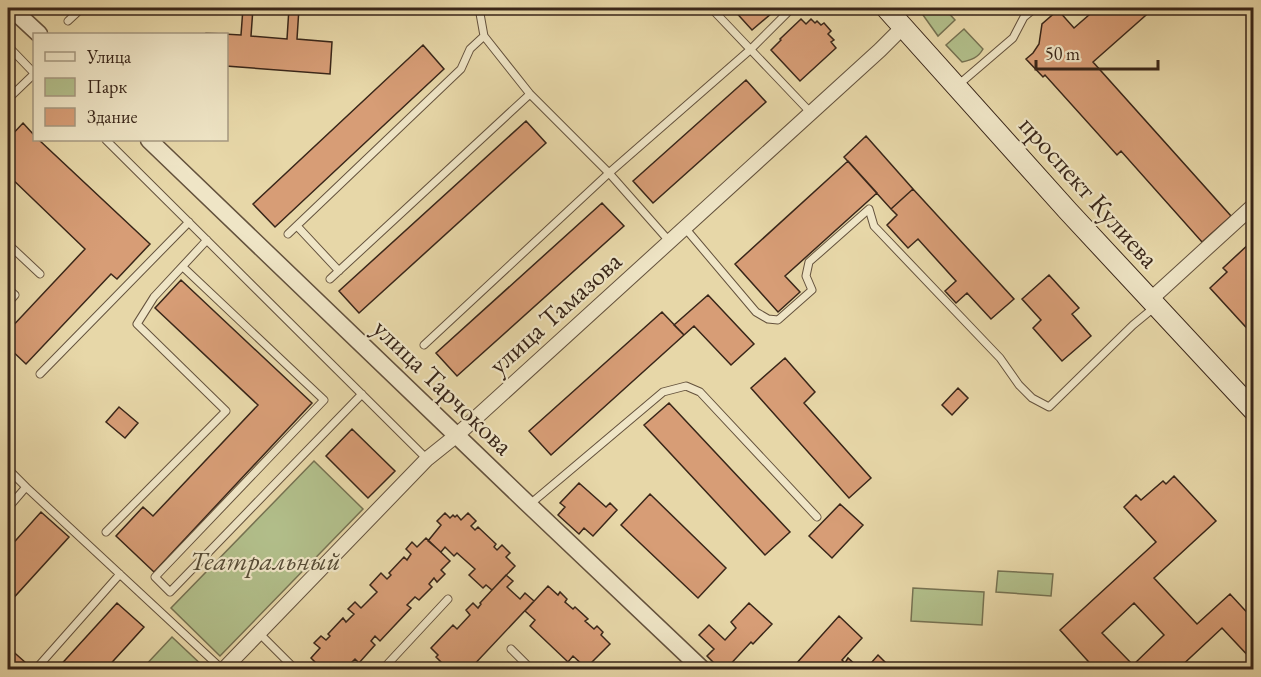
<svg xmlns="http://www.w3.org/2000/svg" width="1261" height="677" font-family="'EB Garamond',serif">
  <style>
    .green { fill: #b2bf8b; stroke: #767252; stroke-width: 1.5 }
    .building { fill: #d79d76; stroke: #392619; stroke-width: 1.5; fill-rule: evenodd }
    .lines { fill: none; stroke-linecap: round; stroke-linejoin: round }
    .service-casing { stroke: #64523d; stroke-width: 9 }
    .minor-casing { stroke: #64523d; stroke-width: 16 }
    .tertiary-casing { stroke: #64523d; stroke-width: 19 }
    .secondary-casing { stroke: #392619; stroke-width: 22 }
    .service { stroke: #efe5c6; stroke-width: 7 }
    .minor { stroke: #efe5c6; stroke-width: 14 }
    .tertiary { stroke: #efe5c6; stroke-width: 16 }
    .secondary { stroke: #efe5c6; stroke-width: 20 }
    .labels { text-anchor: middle; stroke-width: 4.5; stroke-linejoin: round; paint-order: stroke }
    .street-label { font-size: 27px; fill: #392619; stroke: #efe5c6 }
    .park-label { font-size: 27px; font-style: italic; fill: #574c36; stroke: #efe5c6 }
  </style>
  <rect width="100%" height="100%" fill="#e7d7a8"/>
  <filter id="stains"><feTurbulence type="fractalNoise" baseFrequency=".00333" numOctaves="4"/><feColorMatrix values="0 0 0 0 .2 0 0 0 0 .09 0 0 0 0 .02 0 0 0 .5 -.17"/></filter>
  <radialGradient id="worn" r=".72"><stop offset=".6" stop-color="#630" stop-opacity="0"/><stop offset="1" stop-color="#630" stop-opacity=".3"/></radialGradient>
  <path class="green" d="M918,8H944L955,20L938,36Z
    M964,29L983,49C978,58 971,60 962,62L946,45Z
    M314,461L363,509L220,656L171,608Z
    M998,571L1053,574L1051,596L996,592Z
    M913,588L984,592L982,625L911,621Z
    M172,637L206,669H142Z"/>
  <path class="building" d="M243,8H253L251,36L287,39L289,8H299L297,39L332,42L330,74L226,66V34H205L206,33L241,35Z
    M732,8H778L752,30Z
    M1097,8H1154L1093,62L1231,216L1202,242L1121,151L1117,155L1045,75L1043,77L1026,59L1033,53L1039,44L1042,24L1058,10L1074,28Z
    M801,19L806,24L811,19L815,23L817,21L821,25L824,23L831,31L828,34L834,40L831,42L836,48L800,81L771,50L781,40L780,39Z
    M423,45L444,69L275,227L253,204Z
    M746,80L766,102L653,203L633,181Z
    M526,121L546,143L359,313L339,291Z
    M23,123L34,135V140H39L150,244L117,279L111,274L26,364L8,347V331L85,249L8,175V139Z
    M866,136L913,189L891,209L844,157Z
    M848,161L877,193L785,276L800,292L778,312L735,264Z
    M913,189L1014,299L991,319L967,293L956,303L945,291L956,281L918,239L908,248L887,225L897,215L891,209Z
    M602,203L624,226L457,376L436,353Z
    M1251,242L1254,245V336L1210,288L1227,272L1223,268Z
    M1049,275L1079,308L1072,314L1091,336L1062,361L1033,328L1041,320L1022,299Z
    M181,280L312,403L154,572L116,536L143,507L153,516L258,405L155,308Z
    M708,295L754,344L731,365L694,326L684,335L674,325Z
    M662,312L684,335L551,455L529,431Z
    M785,358L815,392L804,403L871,478L849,498L751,388Z
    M958,388L968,398L952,415L942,405Z
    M669,403L790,532L765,555L644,425Z
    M119,407L138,423L125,438L106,422Z
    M352,429L395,471L368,498L326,456Z
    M1174,476L1216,521L1154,578L1197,624L1230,594L1254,620V662L1222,628L1177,670H1096L1060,630L1156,542L1124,507L1136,495L1141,500L1163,481L1166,484ZM1134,603L1164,635L1133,665L1102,633Z
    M579,483L606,507L610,503L617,510L593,536L584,528L579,534L558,515L565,507L560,503Z
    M650,494L726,568L698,598L621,525Z
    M840,504L863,525L832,558L809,536Z
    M41,512L69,537L8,604V549Z
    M445,513L450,518L453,515L455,517L457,515L461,520L468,513L476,521L471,526L475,530L478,527L496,544L494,547L497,550L502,545L510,553L506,557L515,566L492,590L486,585L483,588L469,575L475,569L457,553L454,556L445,547L441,552L428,541L441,525L437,521Z
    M426,538L450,561L441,570L445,574L437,582L434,578L429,584L432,587L419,600L415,597L407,605L411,608L380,641L375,636L371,641L375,645L359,663L355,659L351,663L355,667L352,670H323L311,658L320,648L314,643L321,636L326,640L330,636L328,634L343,618L346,622L354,614L348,609L355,602L361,608L377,592L370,585L381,573L387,579L391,575L389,573L404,557L407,560L411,554L406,549L412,542L417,547Z
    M506,575L513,581L507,587L520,599L525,593L534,601L469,670H449L436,657L438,655L431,648L453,625L457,629L470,615L466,610L473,603L478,608L481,604L480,603Z
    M548,586L558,595L560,592L567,599L565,602L573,609L575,607L588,619L585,621L594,629L597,626L603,632L601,635L610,644L586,668L573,656L568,662L530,626L535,620L525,611Z
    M117,603L144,627L105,670H56Z
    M749,603L772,624L753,644L751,642L725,670H721L707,656L714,649L699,635L709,625L725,640L736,628L731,622Z
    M839,616L862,638L842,660L845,663L848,658L859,668L858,670H840L836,666L833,670H800L795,665Z
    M8,647L26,663L20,670H8Z
    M878,655L893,670H865Z"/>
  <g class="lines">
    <defs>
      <path id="service" d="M479,8L484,36L530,94L609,173L670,242
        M711,8L811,113
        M68,21L82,8
        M8,46L34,73
        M957,86L1013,38L1024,17L1035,8
        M8,99L34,74
        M106,140L427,459
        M297,226L339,271
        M685,228L756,312L768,319L778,320L812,290L806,276L809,262L869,209L874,226L1000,358L1019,385L1032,398L1049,407L1133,325L1156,306
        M288,234L461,69L470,49L484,36
        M8,244L40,274
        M183,267L324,400L155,577L170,592L362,394
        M330,279L530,94
        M8,289L15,295L8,303
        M424,345L609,173L751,49L792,8
        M40,374L189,222
        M8,469L26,487L8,508
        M26,487L223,670
        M529,505L663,392L686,386L700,392L817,517
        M106,532L226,411L137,324L154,297L207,240
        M259,633L296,670
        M511,649L532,670
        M35,670L120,574
        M382,670L448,599"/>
      <path id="minor" d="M1151,299L1254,205
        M223,670L427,459L457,435L880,50L903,27"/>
      <path id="tertiary" d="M11,8L39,34
        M149,140L529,505L703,670"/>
      <path id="secondary" d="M886,8L1068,211L1254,411"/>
    </defs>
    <use href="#service" class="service-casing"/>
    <use href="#minor" class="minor-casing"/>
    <use href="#tertiary" class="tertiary-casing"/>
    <use href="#secondary" class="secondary-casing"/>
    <use href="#service" class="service"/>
    <use href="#minor" class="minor"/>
    <use href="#tertiary" class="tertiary"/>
    <use href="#secondary" class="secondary"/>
  </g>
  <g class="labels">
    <g class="street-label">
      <text transform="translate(1089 192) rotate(48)" y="9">проспект Кулиева</text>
      <text transform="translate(555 313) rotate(-42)" y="9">улица Тамазова</text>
      <text transform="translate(443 387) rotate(44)" y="9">улица Тарчокова</text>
    </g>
    <g class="park-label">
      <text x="265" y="570">Театральный</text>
    </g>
  </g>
  <rect width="1261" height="677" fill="none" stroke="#e7d7a8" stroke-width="30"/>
  <rect x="9" y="9" width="1243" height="659" fill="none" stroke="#392619" stroke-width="3"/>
  <rect x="15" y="15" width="1231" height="647" fill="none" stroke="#392619" stroke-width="1.5"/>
  <rect x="33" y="33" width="195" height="108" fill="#efe5c6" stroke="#a69981" stroke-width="1.5"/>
  <rect x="45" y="52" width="30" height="9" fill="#efe5c6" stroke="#a69981" stroke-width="1.5"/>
  <text x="87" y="63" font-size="18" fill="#392619">Улица</text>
  <rect x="45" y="78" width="30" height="18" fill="#b2bf8b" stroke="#a69981" stroke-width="1.5"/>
  <text x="87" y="93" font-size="18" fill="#392619">Парк</text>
  <rect x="45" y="108" width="30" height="18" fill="#d79d76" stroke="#a69981" stroke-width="1.5"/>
  <text x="87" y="123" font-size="18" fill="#392619">Здание</text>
  <path d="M1036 60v9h122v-9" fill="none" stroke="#392619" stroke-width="3"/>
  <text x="1045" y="60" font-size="18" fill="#392619" stroke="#efe5c6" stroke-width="4.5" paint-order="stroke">50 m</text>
  <rect width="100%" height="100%" filter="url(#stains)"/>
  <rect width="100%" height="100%" fill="url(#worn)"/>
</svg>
